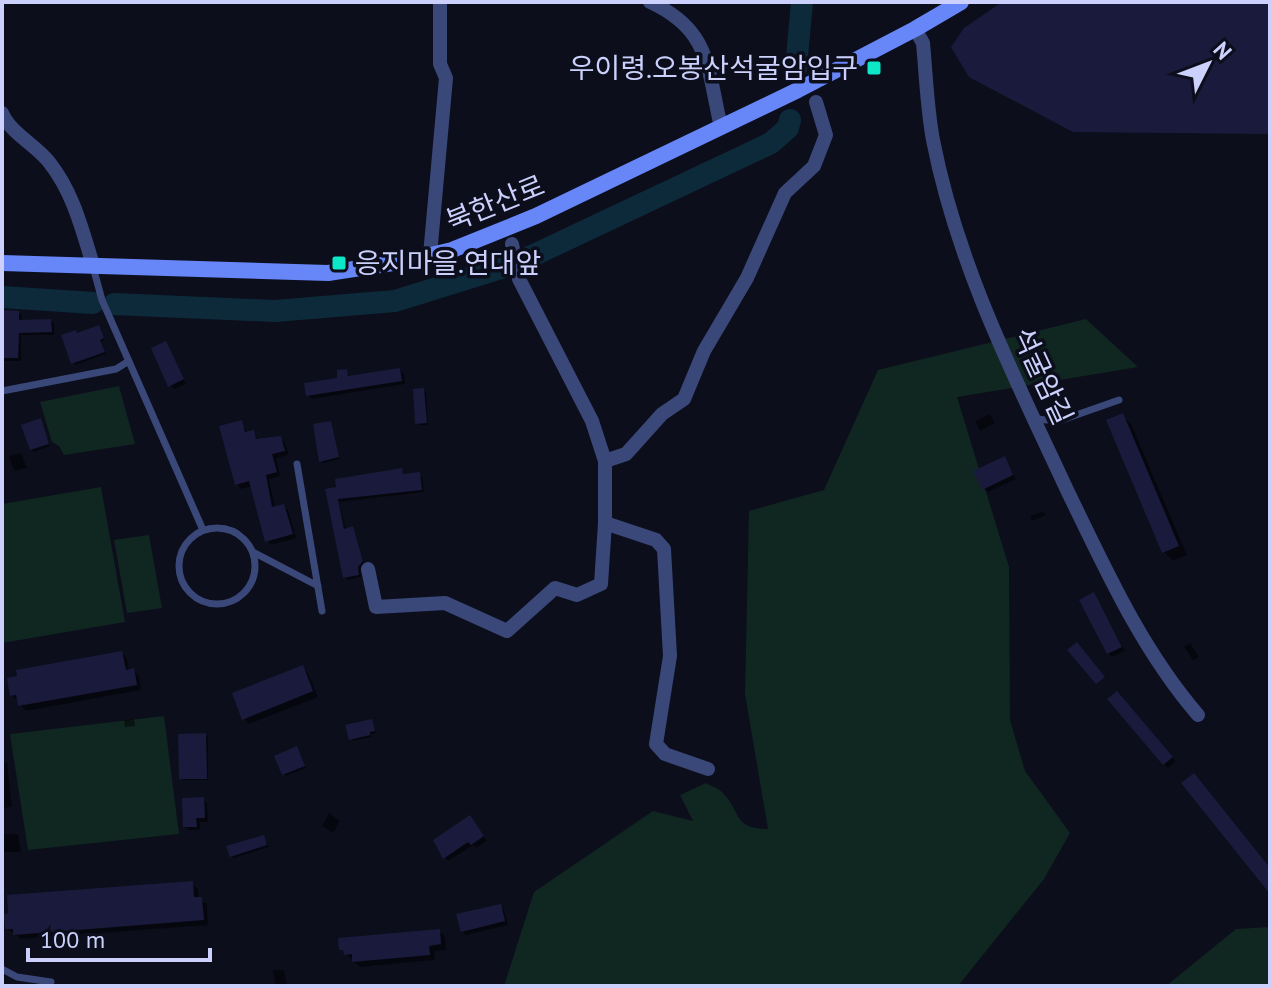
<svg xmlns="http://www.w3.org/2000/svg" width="1272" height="988" font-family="'PT Sans','Noto Sans KR',sans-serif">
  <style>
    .green { fill: #102620 }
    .shadow { fill: #0007 }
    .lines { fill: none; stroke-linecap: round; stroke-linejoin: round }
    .river { stroke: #0d2a3b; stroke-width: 22 }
    .building { fill: #1a1b3c }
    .lane { stroke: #3a4779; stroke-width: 7 }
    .street { stroke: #3a4779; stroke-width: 14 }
    .secondary { stroke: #6786f7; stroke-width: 16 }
    .poi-dot { fill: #0ce7c8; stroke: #0c0e1c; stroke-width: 3 }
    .labels { text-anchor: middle; stroke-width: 7; stroke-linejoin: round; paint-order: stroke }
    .poi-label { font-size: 28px; fill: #cbd1fc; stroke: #0c0e1c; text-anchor: end }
    .street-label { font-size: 28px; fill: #cbd1fc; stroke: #0c0e1c }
  </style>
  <rect width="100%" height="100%" fill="#0c0e1c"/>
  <path class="green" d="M1086,319L1138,367L957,397L1009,567L1010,720L1025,771L1070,833L1044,879L958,986H504L534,892L653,811L693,821L680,795L706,783C711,786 720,789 724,794C741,812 733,829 768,829L745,694L749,511L824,490L878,370Z
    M119,386L135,444L64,455L59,446L52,442L40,402Z
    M101,487L125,622L2,643V504Z
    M149,535L162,608L127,613L114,540Z
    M164,716L179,834L28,850L10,734Z
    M1270,927V986H1166L1236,929Z"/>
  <path class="shadow" d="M2,312L18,313L22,316L21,322L51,321L54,324V335H21V361H2Z
    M98,327L105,340L101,342L106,354L75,365L73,363L78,335Z
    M166,344L186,384L174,389L170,385Z
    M400,370L404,374L405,384L312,399L308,395L339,380L346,371L351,378Z
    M424,390L426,392L428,425H419L417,423Z
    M990,414L995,423L980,431L975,421Z
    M1122,415L1131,424L1187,555L1173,561L1164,552L1108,421Z
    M40,421L50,446L34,452L31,449Z
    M241,422L248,433L253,432L259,441L281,438L285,443L289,455L276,458L280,476L269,479L275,508L284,506L288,510L296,538L271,545L267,541L253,486L241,489L237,484Z
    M330,423L340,459L323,463L321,461Z
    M21,453L27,468L14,471L9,456Z
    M1004,459L1016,479L988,492L984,489Z
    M401,471L405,476L419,474L422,477L424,492L339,502L346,530L352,529L355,532L365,565L360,570L361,577L348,580L345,577L327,491Z
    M1043,511L1046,515L1032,521L1030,516Z
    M1094,594L1125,651L1112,657L1108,653Z
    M1190,643L1199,657L1193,660L1184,647Z
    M122,653L127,659L129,671H133L139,676L141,690L26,711L12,695L20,678Z
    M302,667L308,673L318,697L249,724L244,718Z
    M1121,697L1176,762L1168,768L1164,764Z
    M134,719L135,726L125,727L124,720Z
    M371,721L376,733L371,734V737L353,741L351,739Z
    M205,735L208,737V780H183L181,778Z
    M299,751L306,768L286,776L284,774Z
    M2,762L7,763L12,807L2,808Z
    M203,799L207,803L208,822H200V830H189L185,826Z
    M329,813L340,821L333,833L322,826Z
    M474,822L487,841L476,848L473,845L448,861L444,857Z
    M2,834H18L21,852H2Z
    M264,837L269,847L234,858L231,856Z
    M192,883L198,889L199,899L207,904L208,925L21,939L7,929Z
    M500,906L504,910L508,925L466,935L462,931Z
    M439,931L445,936L446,950L434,951L435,960L360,967L341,949Z
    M273,970H284L287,984H275Z"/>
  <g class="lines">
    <path class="river" d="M796,68L802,2
      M2,297L93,303
      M114,304L275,311L395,301L517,263L771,143L788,128L790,120"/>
  </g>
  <path class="building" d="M1002,2H1270V134L1073,132L969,77L951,47L964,28Z
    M2,310L19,311V320L51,319L52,332L19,333L18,358H2Z
    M99,325L104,338L100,340L105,352L71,364L61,335L76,330L77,333Z
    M166,341L184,379L168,387L151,348Z
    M400,368L402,381L306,396L304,383L337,378V370L347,369L348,376Z
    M424,388L427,423L415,424L413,389Z
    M1123,413L1179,546L1162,553L1106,420Z
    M41,418L49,444L30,450L21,425Z
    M242,420L245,432L254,430L256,439L281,436L285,451L272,454L277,472L266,475L272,507L284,504L293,534L265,542L249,481L235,485L219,426Z
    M331,421L339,457L319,462L313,424Z
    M1005,456L1013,475L982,490L973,471Z
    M402,468L403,474L420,472L422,490L338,499L344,529L353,526L363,561L358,567L359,575L343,578L325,489L336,487L335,479Z
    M1094,592L1122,647L1107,654L1079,600Z
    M1077,642L1105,677L1096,684L1067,650Z
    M122,651L126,670L134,668L137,685L18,706L16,695L10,696L7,678L17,676L16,670Z
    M303,665L313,691L242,720L232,693Z
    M1117,691L1173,757L1163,765L1107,699Z
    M372,719L375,731L370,732V735L349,740L345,725Z
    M206,733L207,779H179L178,734Z
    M297,746L305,766L282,775L274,756Z
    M1194,773L1270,868V894L1181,783Z
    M204,797L205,818H196L197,827H183L182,798Z
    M470,815L484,836L471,845L468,842L443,859L433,840Z
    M264,835L267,845L230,857L226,846Z
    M193,881L194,897H202L204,920L13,935V929H5L4,914L8,913L7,895Z
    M501,904L505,921L461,932L456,914Z
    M440,929L441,944L429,946L430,955L352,962V954L344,955L343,950H339L338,938Z"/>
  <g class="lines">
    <path class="lane" d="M93,267L102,300L203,530
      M2,391L116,369L129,361
      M1036,419L1059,421L1119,400
      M297,464L322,611
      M179 566a38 38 0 1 1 76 0a38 38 0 1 1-76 0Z
      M253,552L318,586
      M2,969L17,977L51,982"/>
    <path class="street" d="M650,2C711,30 707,68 721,127
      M915,29L923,43C926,75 927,108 933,140C957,264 1014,376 1067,490C1105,568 1141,649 1198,715
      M2,113C11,134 35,144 49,162C73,192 82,229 93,265
      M512,244L519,279L592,421L605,461L626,454L662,414L684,399L704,351L747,278L785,193L814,166L826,135L816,102
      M430,255L446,78L440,64V2
      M605,461V523L656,540L664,549L670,656L656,744L665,754L708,769
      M368,569L376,607L445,603L507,631L555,588L577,595L601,584L605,523"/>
    <path class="secondary" d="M2,263L328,273L406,261L452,250L536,216L798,90L915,29L961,2"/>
  </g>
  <g class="poi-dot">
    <rect x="866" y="60" width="16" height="16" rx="4"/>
    <rect x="331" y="255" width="16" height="16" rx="4"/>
  </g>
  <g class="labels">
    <g class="poi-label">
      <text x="858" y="78">우이령.오봉산석굴암입구</text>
      <text x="355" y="273" text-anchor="start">응지마을.연대앞</text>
    </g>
    <g class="street-label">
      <text transform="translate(495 203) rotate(-22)" y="10">북한산로</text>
      <text transform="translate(1043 376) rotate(65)" y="10">석굴암길</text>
    </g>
  </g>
  <rect width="1272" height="988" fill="none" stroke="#cbd1fc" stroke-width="8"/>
  <g transform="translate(1208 64) rotate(48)" stroke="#0c0e1c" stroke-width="6" paint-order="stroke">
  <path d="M0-6L14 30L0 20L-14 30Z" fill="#cbd1fc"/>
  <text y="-12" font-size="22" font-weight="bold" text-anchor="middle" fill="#cbd1fc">N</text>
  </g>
  <path d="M28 948v12h182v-12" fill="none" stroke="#cbd1fc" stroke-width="4"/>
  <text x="40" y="948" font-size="24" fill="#cbd1fc" stroke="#0c0e1c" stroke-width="6" paint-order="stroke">100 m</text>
</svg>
